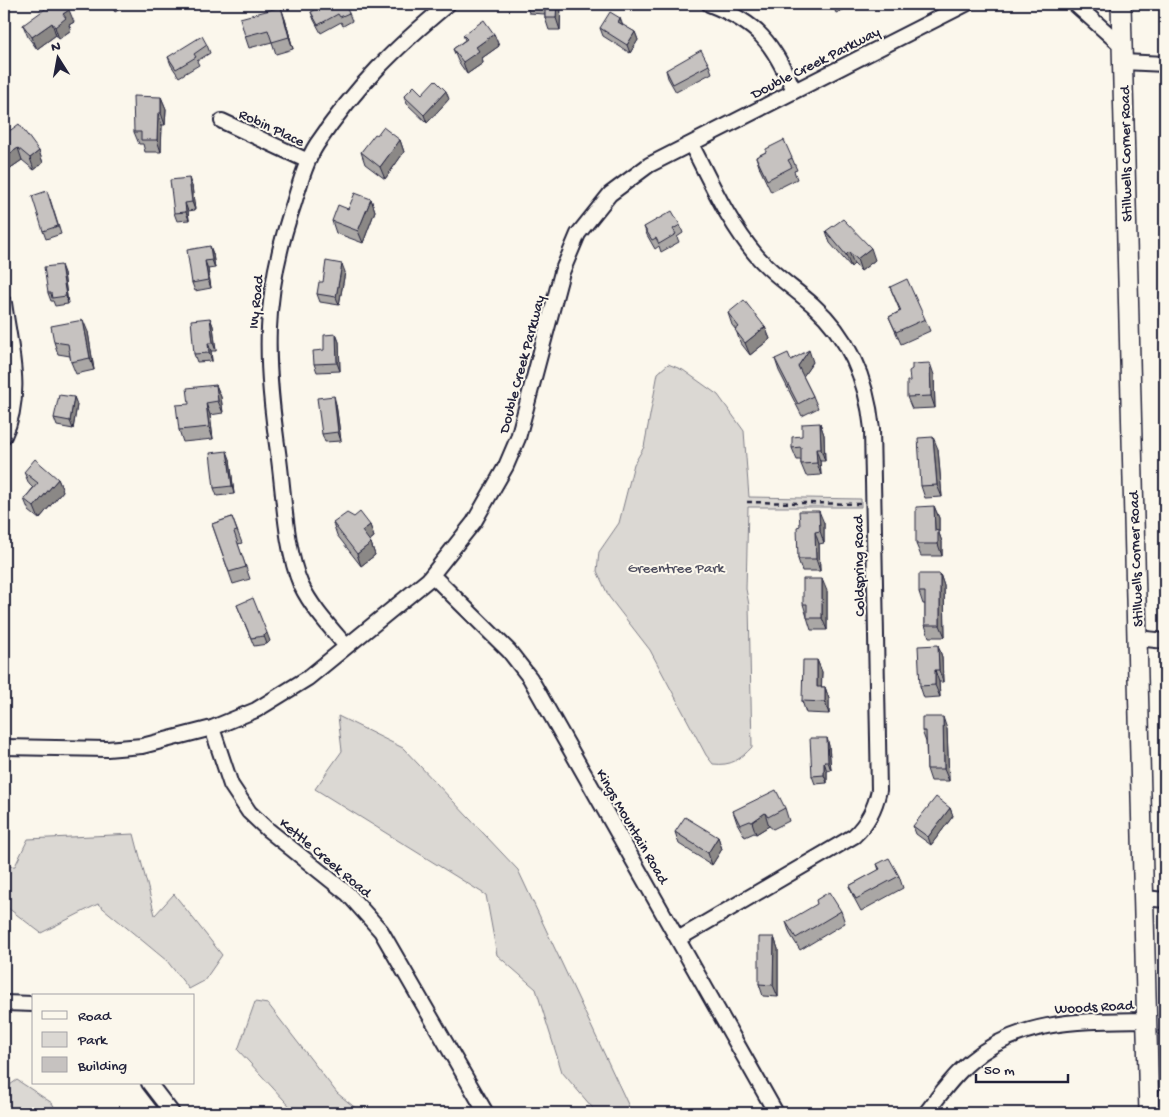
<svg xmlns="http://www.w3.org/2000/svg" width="1169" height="1117" font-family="'Gochi Hand',sans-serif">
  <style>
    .green { fill: #dbd8d3; stroke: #7e7d87 }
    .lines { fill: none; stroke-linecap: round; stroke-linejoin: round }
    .street-casing { stroke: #22223b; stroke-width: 18 }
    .secondary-casing { stroke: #22223b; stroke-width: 22 }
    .path { stroke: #22223b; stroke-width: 2.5; stroke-dasharray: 5 4; stroke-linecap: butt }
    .street { stroke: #fbf7ec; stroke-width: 14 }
    .secondary { stroke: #fbf7ec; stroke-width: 19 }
    .wall { fill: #aaa7a5; stroke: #22223b }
    .shaded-wall { fill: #8b8886; stroke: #22223b }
    .building { fill: #c6c2c0; stroke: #22223b }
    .labels { text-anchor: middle; stroke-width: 4; stroke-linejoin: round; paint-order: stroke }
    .street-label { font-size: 15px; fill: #22223b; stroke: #fbf7ec }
    .park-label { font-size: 15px; fill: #505061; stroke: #fbf7ec }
  </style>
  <rect width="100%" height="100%" fill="#fbf7ec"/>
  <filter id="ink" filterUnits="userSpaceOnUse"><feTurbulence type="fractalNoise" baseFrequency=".02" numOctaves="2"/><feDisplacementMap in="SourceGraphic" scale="10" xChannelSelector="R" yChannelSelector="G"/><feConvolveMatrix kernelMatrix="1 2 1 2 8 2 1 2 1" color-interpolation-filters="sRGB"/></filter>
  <g filter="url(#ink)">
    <path class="green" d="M668,364L683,370L718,395L744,431L749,497L861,499V507H748L746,589L749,605L752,747C740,760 731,766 713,764L706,755L650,650L609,597L597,571L599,552L619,523L634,464L644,447L658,373Z
      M338,716L403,748L518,870L632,1113H597L562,1072L536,989L497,955L486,895L315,789L342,751Z
      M134,834L155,915L174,894L222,955L204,981L189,989L167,961L98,904L41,933L4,905V867L15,866L28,839Z
      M255,1002L268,1004L337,1093L358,1110V1113H296L238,1050Z
      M17,1080L52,1103L58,1113H4V1089Z"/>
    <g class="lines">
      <defs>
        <path id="street" d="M709,4C760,24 771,42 794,90
          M1075,4L1122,46
          M1123,62L1165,64
          M222,121L308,161
          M4,303C10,347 24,394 4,436
          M432,575L509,651L530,678L776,1113
          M1137,638L1165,641
          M346,646C330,627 312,608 301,585C286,551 284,497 279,459C265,362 261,298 294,203C300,183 306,161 317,144C356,86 395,48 448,4
          M212,728L231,785L249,812L267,829L348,894L381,931L486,1113
          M4,747L107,749L142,746L212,728L256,710L308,678L428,580L474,522L506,466L518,438L562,272L578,234L610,194L649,165L966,4
          M1144,898L1165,900
          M678,939L854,836C868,823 875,809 879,790L872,429C867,381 850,338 813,305C794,288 772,274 756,255C728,222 711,182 691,144
          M4,1003L34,1004
          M149,1083L172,1113
          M926,1113C940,1095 953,1076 971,1061C1022,1018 1084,1021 1147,1020"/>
        <path id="secondary" d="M1121,4L1149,1113"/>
      </defs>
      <use href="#street" class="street-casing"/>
      <use href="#secondary" class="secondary-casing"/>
      <path class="path" d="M747,502L861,504"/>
      <use href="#street" class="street"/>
      <use href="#secondary" class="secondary"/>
    </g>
    <path class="wall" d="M110,4H128L115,12Z
      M526,4H561L560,30H549L545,18V14L529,13Z
      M804,4H815L806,8Z
      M832,4H854V5L836,13Z
      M311,12L349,13L352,21L343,26L341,22L321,33L314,20Z
      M285,19L293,49L276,54L272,42L249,48L245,36Z
      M74,22L69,25L71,30L59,39L56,35L37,49L28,37L23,25Z
      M622,25L635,32L638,40L630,53L603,36L600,28Z
      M494,34L499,46L482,58L483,63L467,74L458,61L453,49L465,40L463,35Z
      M207,45L210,53L197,61L199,65L179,77L171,65L168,57Z
      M709,65L712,73L676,92L668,78L666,70Z
      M422,94L449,99L427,123L407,104L404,96Z
      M161,97L166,109L165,125H162L161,152H145L143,144H139L134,132Z
      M4,135L39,151L43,163L34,170L22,160L9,169L4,162Z
      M377,135L400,140L404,152L385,179L365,164L361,152Z
      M766,152L792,158L797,170L794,171L797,179L771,192L760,169L756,157Z
      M192,186L195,210L188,211L189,220L177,221L174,213Z
      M50,199L61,234L46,239L43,231Z
      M371,199L375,211L363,243L336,233L332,221L348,209Z
      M680,225L683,233L677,237L679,242L661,252L659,246L655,249L647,235L644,227Z
      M826,231L875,260L861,271L854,264L851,267L830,243Z
      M210,246L213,254L215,268L208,269L211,288L195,291L192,283Z
      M345,272L339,305L320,302L317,294L323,282Z
      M64,273L68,304L55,306L53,301H51L48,293Z
      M890,287L925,319L930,331L901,344L889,317L900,311Z
      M728,313L765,327L770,339L750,355L740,342L736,330L732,325Z
      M210,318L213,326L216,351H211L212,361L197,362L194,354Z
      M88,332L94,370L76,374L71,362L70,356L58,354L54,342Z
      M336,334L339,342L340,371L317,372L314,364Z
      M775,359L791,360L813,362L803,376L813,396L818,408L802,416L779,371Z
      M934,375L935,408L912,409L907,397Z
      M216,385L221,397L223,413L210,415L213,439L183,442L179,430L189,404Z
      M74,397L77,405L73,429L57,426L54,418Z
      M336,404L341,441L325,442L322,434Z
      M820,423L824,435L825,461H820L821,475L806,476L801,464V460H797L792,448L802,436Z
      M938,449L942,497L925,498L921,486Z
      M230,459L234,494L217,496L214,488Z
      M24,472L58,479L63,491L39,519L29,511L24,499L33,488L29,484Z
      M934,506L939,518V533L942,542V556H921L916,544Z
      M232,517L242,543L238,544L250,579L233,584L212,524Z
      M333,523L370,525L374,537L369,541L371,543L375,555L361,566L337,535Z
      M824,523V543L819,544L820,571H802L798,559L800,526Z
      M940,574L944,586L945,637H929L925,625V604H923L919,592Z
      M827,591V630H811L803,604Z
      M237,605L270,641L267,644L254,646Z
      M938,645L942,657L943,682H939L940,697L924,698L920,686Z
      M817,660L822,672L821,687H825L829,699V714L806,713L802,701Z
      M947,729L949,781H931L927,769L926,742L922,731Z
      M827,738L829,746L831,770L827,771V783L815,784L812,776Z
      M785,808L789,821L773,829L769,826L756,834L754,833L745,837L737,823L733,811Z
      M950,808L953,816L931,845L916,834L913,826Z
      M675,832L718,837L722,849L712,865L679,844Z
      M877,864L899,876L903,888L861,911L854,898L849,886L879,870Z
      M841,911L845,923L800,950L790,934L786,922Z
      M774,937L778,949V997L763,996L759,984Z"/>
    <path class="shaded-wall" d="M557,4H561L560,30L556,18Z
      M281,7L285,19L293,49L289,37Z
      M69,10L74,22L69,25L71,30L59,39L55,27L63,14Z
      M620,18L623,26L618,22Z
      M52,23L56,35L37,49L32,37Z
      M635,32L638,40L630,53L627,45Z
      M494,34L499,46L482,58L483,63L467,74L463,62L476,47Z
      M446,91L449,99L427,123L424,115Z
      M161,97L166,109L165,125L161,113Z
      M158,113L162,125L161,152L157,140Z
      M400,140L404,152L385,179L380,167Z
      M18,148L22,160L9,169L5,157Z
      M39,151L43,163L34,170L30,158Z
      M189,178L192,186L195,210L192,202Z
      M371,199L375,211L363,243L358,231Z
      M185,203L188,211L189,220L186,212Z
      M210,246L213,254L215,268L212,260Z
      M871,248L875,260L861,271L857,259Z
      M849,252L854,264L851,267L846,255Z
      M205,261L208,269L211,288L208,280Z
      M342,264L345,272L339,305L336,297Z
      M61,265L64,273L68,304L66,296Z
      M210,318L213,326L216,351L213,343Z
      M83,320L88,332L94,370L90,358Z
      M765,327L770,339L750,355L745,343Z
      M336,334L339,342L340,371L337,363Z
      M208,343L211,351L212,361L209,353Z
      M809,350L813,362L802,378L798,366Z
      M930,363L934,375L935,408L931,396Z
      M216,385L221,397L223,413L218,401Z
      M334,396L336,404L341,441L338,432Z
      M74,397L77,405L73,429L70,421Z
      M206,403L210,415L213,439L209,427Z
      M820,423L824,435L825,461L821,449Z
      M933,437L938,449L942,497L937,485Z
      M816,449L820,461L821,475L817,463Z
      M227,451L230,459L234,494L232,486Z
      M58,479L63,491L39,519L34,507Z
      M934,506L939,518V533L942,542V556L938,544L935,531Z
      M819,511L824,523V543L820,531Z
      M370,525L374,537L366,543L362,531Z
      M815,532L819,544L820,571L816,559Z
      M371,543L375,555L361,566L357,554Z
      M940,574L944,586L945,637L940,625Z
      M822,579L827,591V630L822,618Z
      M267,633L270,641L267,644L264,636Z
      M938,645L942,657L943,682L939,670Z
      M817,660L822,672L821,699L817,687Z
      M935,670L939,682L940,697L935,685Z
      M825,687L829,699V714L825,702Z
      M943,717L947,729L949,781L944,769Z
      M827,738L829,746L831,770L828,762Z
      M824,762L827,771V783L824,775Z
      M950,808L953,816L931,845L928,837Z
      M765,813L769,826L756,834L752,822Z
      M718,837L722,849L712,865L708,853Z
      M774,937L778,949V997L773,985Z"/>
    <path class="building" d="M52,4H65L69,10L63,14L66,18L55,27L52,23L32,37L23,25Z
      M327,4H344L349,13L340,17L338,14L318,25L311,12Z
      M545,4H557L556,18H545Z
      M281,7L289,37L272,42L268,30L245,36L240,18Z
      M610,12L620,18L618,22L635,32L627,45L600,28Z
      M484,20L494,34L476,47L479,51L463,62L453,49L467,39L463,35Z
      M202,36L207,45L194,54L196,57L176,69L168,57Z
      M701,50L709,65L673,84L666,70Z
      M435,80L446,91L424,115L404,96L414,86L422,94Z
      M133,96L161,97V113H158L157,140H141V132H134Z
      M19,124L39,151L30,158L18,148L5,157L4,156V135Z
      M383,127L400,140L380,167L361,152L375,134L377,135Z
      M784,140L792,158L788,160L792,167L767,180L756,157L766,152V149Z
      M189,178L192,202L185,203L186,212L174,213L170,180Z
      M47,191L58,226L43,231L32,196Z
      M355,193L371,199L358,231L332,221L338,205L348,209Z
      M672,211L680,225L673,229L676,234L659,244L656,238L652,240L644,227Z
      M843,219L871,248L857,259L849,252L846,255L826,231Z
      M210,246L212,260L205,261L208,280L192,283L187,250Z
      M326,261L342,264L336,297L317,294L319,282H323Z
      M61,265L66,296L52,298L51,293H48L44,267Z
      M907,279L925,319L896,332L889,317L901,311L890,287Z
      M744,300L765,327L745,343L735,330L739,327L728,313Z
      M210,318L213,343H208L209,353L194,354L191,320Z
      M83,320L90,358L71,362L68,344L54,342L51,326Z
      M336,334L337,363L314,364L313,351L324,350V335Z
      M809,350L798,366L813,396L798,404L775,359L788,353L791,360Z
      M930,363L931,396L907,397V381H910L909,371L912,369V364Z
      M216,385L218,401L206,403L209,427L179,430L176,405L189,404L187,388Z
      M59,395L74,397L70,421L54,418Z
      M334,396L338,432L322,434L317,398Z
      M820,423L821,449H816L817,463L801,464V447L792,448V437L802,436V424Z
      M933,437L937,485L921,486L918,438Z
      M227,451L232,486L214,488L210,453Z
      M35,459L58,479L34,507L24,499L38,483L24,472Z
      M934,506L935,531L938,530V544H916V507Z
      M799,511H819L820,531L815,532L816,559H798L797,527L800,526Z
      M360,512L370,525L362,531L371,543L357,554L333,523L347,513L354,517Z
      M232,517L237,531L234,532L246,567L229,572L212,524Z
      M919,574H940V625H925V592H919Z
      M803,579H822V618H807V604H803Z
      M253,598L267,633L264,636L251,638L237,605Z
      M938,645L939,670H935V685L920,686L918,646Z
      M803,660H817V687H825V702L802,701Z
      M922,717H943L944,769H927L926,731H922Z
      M810,738H827L828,762H824V775L812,776Z
      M776,790L785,808L768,817L765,813L752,822L750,821L740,825L733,811Z
      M936,797L950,808L928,837L913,826Z
      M685,817L718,837L708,853L675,832Z
      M889,858L899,876L856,899L849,886L880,869L877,864Z
      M829,892L841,911L796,938L786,922L817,904L816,900Z
      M759,937H774L773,985L759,984Z"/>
  </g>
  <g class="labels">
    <g class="street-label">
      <text transform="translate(815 62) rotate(-27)" y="5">Double Creek Parkway</text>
      <text transform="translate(272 127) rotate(25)" y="5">Robin Place</text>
      <text transform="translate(1125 154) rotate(-91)" y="5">Stillwells Corner Road</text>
      <text transform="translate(255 302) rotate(-84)" y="5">Ivy Road</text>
      <text transform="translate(521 364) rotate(-75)" y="5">Double Creek Parkway</text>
      <text transform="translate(1135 559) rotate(-92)" y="5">Stillwells Corner Road</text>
      <text transform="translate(858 566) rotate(-91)" y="5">Coldspring Road</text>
      <text transform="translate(633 826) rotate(60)" y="5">Kings Mountain Road</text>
      <text transform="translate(326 857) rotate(40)" y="5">Kettle Creek Road</text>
      <text transform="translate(1094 1006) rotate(-3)" y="5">Woods Road</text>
    </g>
    <g class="park-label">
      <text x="676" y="572">Greentree Park</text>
    </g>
  </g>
  <rect width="1169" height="1117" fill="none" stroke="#fbf7ec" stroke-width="20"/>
  <rect x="10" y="10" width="1149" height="1097" fill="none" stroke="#22223b" stroke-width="2" filter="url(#ink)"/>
  <rect x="32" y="994" width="162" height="90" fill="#fbf7ec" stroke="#a4a2a5"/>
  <rect x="42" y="1011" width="25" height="8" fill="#fbf7ec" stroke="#a4a2a5"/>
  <text x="78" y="1020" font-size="15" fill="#22223b">Road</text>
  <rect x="42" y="1032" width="25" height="15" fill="#dbd8d3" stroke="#a4a2a5"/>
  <text x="78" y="1044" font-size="15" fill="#22223b">Park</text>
  <rect x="42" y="1057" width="25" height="15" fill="#c6c2c0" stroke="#a4a2a5"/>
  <text x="78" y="1070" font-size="15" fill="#22223b">Building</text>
  <g transform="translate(58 58) rotate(349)" stroke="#fbf7ec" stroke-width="4" paint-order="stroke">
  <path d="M0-4L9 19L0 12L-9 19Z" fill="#22223b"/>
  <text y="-8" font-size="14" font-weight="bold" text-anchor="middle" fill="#22223b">N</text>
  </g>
  <path d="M976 1074v8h92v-8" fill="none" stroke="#22223b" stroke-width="2.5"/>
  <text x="984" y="1074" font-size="15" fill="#22223b" stroke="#fbf7ec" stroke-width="4" paint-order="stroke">50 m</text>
</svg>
